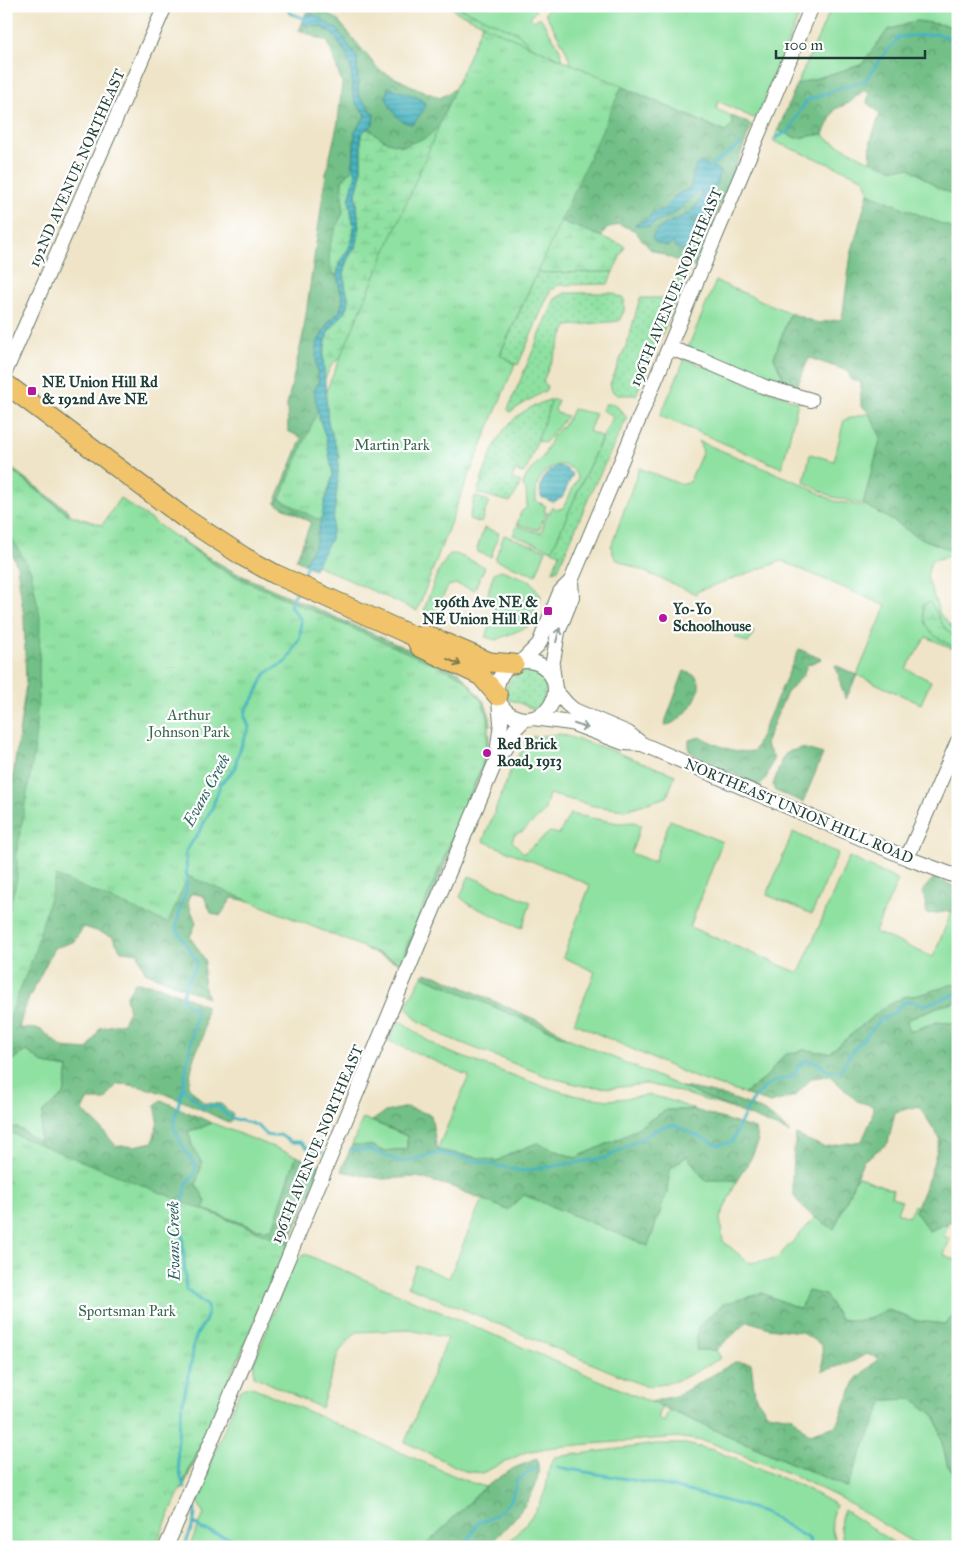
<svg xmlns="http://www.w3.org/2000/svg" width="964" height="1553" font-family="'IM FELL Great Primer',serif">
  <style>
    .grass { fill: #8ee1a1; stroke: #568f6a }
    .forest { fill: url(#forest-crowns); stroke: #487e5e }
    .wetland { fill: url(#wetland-marsh); stroke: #568f6a }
    .park { fill: url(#park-tufts); stroke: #568f6a }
    .garden { fill: url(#garden-dots); stroke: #568f6a }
    .water { fill: url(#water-rules); stroke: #32787a }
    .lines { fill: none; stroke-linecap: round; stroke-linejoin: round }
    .stream { stroke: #46b4c0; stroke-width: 3 }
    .minor-casing { stroke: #687767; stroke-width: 16 }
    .major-casing { stroke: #687767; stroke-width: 21 }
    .minor { stroke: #fff; stroke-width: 14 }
    .major { stroke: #f1c36a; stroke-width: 19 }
    .oneway { stroke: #8f9e9a }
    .oneway2 { stroke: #7d794c }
    .poi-dot { fill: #b5179e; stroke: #fff; stroke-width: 2 }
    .labels { text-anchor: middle; stroke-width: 4.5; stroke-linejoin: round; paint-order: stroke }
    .street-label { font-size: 15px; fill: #1f3d34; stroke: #fff }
    .poi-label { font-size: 15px; font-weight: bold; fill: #1f3d34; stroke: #fff; text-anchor: start }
    .park-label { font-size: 15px; fill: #3b664f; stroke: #fff }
    .water-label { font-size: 16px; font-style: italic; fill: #2b615e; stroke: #fff }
  </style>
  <defs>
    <pattern id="forest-crowns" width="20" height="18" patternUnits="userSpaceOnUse" patternTransform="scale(1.25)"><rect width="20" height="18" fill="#72bf87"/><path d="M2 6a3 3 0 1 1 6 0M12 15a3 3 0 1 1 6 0" fill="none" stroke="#5d9c6f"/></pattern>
    <pattern id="wetland-marsh" width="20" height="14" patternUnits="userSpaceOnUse" patternTransform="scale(1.25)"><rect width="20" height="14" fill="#8ee1a1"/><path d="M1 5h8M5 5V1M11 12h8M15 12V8" fill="none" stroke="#7ac28b"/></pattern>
    <pattern id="park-tufts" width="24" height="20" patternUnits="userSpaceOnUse" patternTransform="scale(1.25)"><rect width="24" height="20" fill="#8ee1a1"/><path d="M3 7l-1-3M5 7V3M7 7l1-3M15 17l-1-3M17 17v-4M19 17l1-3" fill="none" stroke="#7ac28b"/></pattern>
    <pattern id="garden-dots" width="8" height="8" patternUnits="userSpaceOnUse" patternTransform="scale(1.25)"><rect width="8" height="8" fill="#8ee1a1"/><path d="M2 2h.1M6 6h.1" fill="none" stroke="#7ac28b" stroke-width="1.8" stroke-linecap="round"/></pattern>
    <pattern id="water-rules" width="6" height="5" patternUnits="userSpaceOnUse" patternTransform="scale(1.25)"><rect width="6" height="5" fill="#46b4c0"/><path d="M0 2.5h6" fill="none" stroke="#3a949d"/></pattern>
  </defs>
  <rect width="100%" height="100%" fill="#fff"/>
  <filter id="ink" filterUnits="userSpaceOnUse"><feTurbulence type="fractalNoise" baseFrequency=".02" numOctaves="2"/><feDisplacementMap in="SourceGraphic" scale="10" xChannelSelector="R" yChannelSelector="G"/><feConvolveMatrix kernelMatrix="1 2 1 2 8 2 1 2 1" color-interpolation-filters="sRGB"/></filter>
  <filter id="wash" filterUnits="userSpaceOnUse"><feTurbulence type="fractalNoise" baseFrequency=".0096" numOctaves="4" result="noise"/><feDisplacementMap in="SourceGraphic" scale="20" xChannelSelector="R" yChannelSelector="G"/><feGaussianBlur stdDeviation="1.12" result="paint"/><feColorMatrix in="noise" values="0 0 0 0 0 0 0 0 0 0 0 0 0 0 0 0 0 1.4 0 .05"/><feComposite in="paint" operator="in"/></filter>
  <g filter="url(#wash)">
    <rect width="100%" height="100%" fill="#efe4c7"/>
    <path class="grass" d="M455,6H532L536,11L530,17L534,21L540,17L559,48L563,60L530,46L518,33Z
      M548,6H803L758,115L753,118L718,101L716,109L730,115L733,124L726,132L571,64L565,48L545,13L549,7Z
      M832,6H958V27L917,21L888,30L861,65L797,84Z
      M778,130L796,138L823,134L829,140L870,161L891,168H910L938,188L958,196V231L868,193L867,184L863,178L773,141Z
      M716,281L790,313L774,357L784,380L797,386L795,392L687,350Z
      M685,359L798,402L782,468L660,416Z
      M549,400H558L555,410L557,413L567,416L545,443L537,440Z
      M573,409L596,414L589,431L602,437L552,550L513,535L517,526L541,533L548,512L550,513L552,507L556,510L563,508L578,478C568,455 544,465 537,485C536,490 536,496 536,501L546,506L544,511L546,512L539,530L517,524L521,512L527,507L526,490L523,487C524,472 536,467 544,455C548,448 549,440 555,434C564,424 567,423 573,409Z
      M869,413L881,437L863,504L897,523L916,536L958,553L931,561L927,577L940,614L958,634V651L926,637L906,669L931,681L921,704L857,675L886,606L782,561L698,591L696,594L615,559L611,547L639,468L680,484L689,483L703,451L698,441L802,484L834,501L863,506V504L833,497L804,482L810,454L834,461L844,420Z
      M484,528L499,533L491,557L478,552L477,549Z
      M504,535L546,550L536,575L495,560Z
      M450,554H456L485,567L474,590L456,584L448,586L434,615L424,610L438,571Z
      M501,570L531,581L541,596L527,627L496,640L485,637L496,614L493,603H487L489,589L494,573Z
      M6,616L11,618L6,707Z
      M560,734L608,749L675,775L667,797L625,810L594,806L549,794L544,812L523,831L514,835L512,841L524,853L550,832L559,834L570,814L618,823L634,822L641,825L631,853L654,862L670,820L722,842L690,927L799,973L849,857L898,880L875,932L933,957L952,911L958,916V984L950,985L923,994L903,997L882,1009L829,1053L804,1050L784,1055L766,1077L744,1094L694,1077L574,1023L595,972L563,957L590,885L483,841L514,762L532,737Z
      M793,832L838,853L812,914L767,895Z
      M469,876L531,902L522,928L470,905L460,897Z
      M422,976L438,982L730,1108L671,1089L646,1084L613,1088L584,1086L548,1077L444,1036L416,1019L406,1006Z
      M958,1002V1024L937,1022L908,1032L907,1020L940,1006Z
      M401,1021L425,1039L446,1051L542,1086L577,1096L609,1100L651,1095L675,1102L695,1110H666L623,1137L575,1158L537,1143L512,1153L497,1161L437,1150L469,1076L389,1041L396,1023Z
      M27,1051L44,1064L68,1068L64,1095L43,1112L39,1142L18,1128L6,1126V1064Z
      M363,1118L407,1136V1149L383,1151L372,1146L352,1145Z
      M212,1123L296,1156L273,1228L258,1229L203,1209L206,1201L196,1184L201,1163L192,1145L188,1131L200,1128Z
      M687,1156L705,1180H737L720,1218L723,1241L749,1263L776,1259L816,1217L834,1229L857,1176L893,1190L892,1197L902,1201L897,1212L908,1217L914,1205L917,1207L915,1211L929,1231L945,1224L948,1225L944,1236L950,1239L944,1255L958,1261V1312L945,1324L917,1321L889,1310L861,1321L840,1319L825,1295L801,1309L762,1293L696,1350H716L721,1358C695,1372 675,1386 645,1386L408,1286L416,1265L449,1278L482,1199L508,1210L524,1195L648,1246L667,1192L670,1169Z
      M305,1254L662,1407L658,1418L664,1422L669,1410L846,1487L884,1400L913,1399L936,1417L947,1464L958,1481V1547H923L907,1539L842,1499L795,1476L709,1442L677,1437L554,1447L526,1452L482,1473L465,1471L405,1442L448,1338L410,1330L356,1332L339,1352L321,1408L254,1376V1363L294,1260Z
      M250,1386L466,1481L485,1487L424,1547H189L204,1514L196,1499L240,1390Z
      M658,1444H685L713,1450L803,1487L836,1505C830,1522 830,1531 838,1547H504C520,1530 538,1513 545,1491C549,1479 546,1467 555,1457Z
      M844,1510L900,1547H845C842,1534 837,1523 844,1510Z"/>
    <path class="forest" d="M323,11L337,19L379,70L412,86L440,98L458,87L447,119L426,138L402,146L387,142L366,128L373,124L374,114L358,95L357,57L349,46L313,14L305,15L307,12Z
      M917,21L958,27V196L938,188L910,168H891L870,161L871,140L880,113L867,103L869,94L864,90L849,103L835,109L823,134L796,138L778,130L797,84L861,65L888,30Z
      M302,24L322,27L333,34L345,52L351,67L353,93L366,115L355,131L353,168L342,181L343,213L336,228L330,268L337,276L343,300L340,311L328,323L316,364L333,475L316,542L304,564L296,560L311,522L275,503L302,438L288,431L287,405L303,335L326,174L338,122L342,83L328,42L299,30Z
      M571,64L725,132L733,124L730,115L752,125L695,268L650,249L634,230L618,224L605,230L601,237L559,220Z
      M868,193L958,231V553L916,536L897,523L863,504L881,437L869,413L861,405V382L851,380L848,371L809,358L797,386L784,380L774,357L790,313L818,323L842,319L851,254Z
      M6,464L67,510L80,528L171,546L176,536L199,552L236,573L459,672L485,703L490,717L491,725H483L248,888L249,901L232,898L220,916L211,913L204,896L191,893L188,902L196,923L190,937L205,960L203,983L208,998L145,972L138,953L121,951L112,936L84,927L73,942L54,948L25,1006L19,1028L40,1029L63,1048L88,1050L100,1028L123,1023L129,1011L126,997L135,982L159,986L206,1006L203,1037L194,1057L188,1086L204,1103L221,1104L233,1115L230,1123C194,1107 157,1085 117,1084L105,1100H87L82,1110L99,1126L116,1146H134L153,1142L158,1120L155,1105L161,1100L212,1123L200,1128L188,1131L192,1145L202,1163L196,1184L206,1201L203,1209L258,1229L273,1228L296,1156L321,1166L289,1243L182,1490L170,1474L130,1533L156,1547H6V1126L18,1128L39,1142L43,1112L64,1095L68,1068L44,1064L27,1051L6,1064V825L26,684L24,618L17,566L6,540Z
      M799,649L821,659L807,665L803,675L786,694L765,744L774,757L767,776L760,786L707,762L689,751V740L700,737C717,745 734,754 754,751Z
      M835,665L857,675L846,699C840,688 840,676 835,665Z
      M684,671L696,676C697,678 698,681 699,683C701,699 679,726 664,725Z
      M490,734L483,766L469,801V807L403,965L363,948H382L483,735Z
      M802,748L823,754L803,802L775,791L773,785L782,759L787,752Z
      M934,878L958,888V916L952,911L927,914L923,890Z
      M426,973L436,975L554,1028L569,1039L422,976Z
      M958,984V1002L940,1006L907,1020L909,1032L937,1022L958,1024V1212L952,1221L929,1231L915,1211L930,1175L940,1139L919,1106L895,1112L888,1143L863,1161L834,1229C821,1221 803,1212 795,1197C789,1186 794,1149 796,1135L824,1147L862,1141L872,1118L873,1106L857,1101L830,1076L811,1078L795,1096L770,1103L744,1094L766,1077L784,1055L804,1050L829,1053L882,1009L903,997L923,994L950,985Z
      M681,1087C708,1090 739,1099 763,1111C773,1116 782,1126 790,1133Z
      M407,1107L431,1115L437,1150L497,1161L512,1153L537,1143L575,1158L623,1137L666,1110H695L755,1129L758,1143L750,1160L737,1180H705L687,1156L670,1169L667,1192L648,1246L524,1195L508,1210L450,1186L417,1177L383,1179L341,1171L352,1145L372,1146L383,1151L407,1149V1136L372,1121L385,1112Z
      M808,1291L825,1295L840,1319L861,1321L888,1310L917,1321L945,1324L958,1312V1481L947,1464L936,1417L913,1399L884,1400L847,1487L651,1402L678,1395L735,1362L751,1363L755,1396L767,1413L792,1417L809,1434L836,1426L856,1379L879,1358L866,1354L852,1362L823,1371L822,1345L801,1332L769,1328L748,1321L716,1350H696L698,1327L723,1304L762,1293L800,1309Z
      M537,1459C546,1492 508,1525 487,1547H424L485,1487L514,1468Z"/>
    <path class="wetland" d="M450,6H455L518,33L530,46L563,60L352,349L332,364L324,381L323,356L328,332L344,313L349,301L345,285L344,270L347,260L357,244L359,229L356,192L361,174V134L366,128L387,142L402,146L426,138L447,119L458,87L483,24L457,12Z
      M353,168L356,173L349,200L354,228L353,237L349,248L339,263L337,276L330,268L329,248L336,228L343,213L342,181Z
      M559,220L625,246L613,272L537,273Z
      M929,602C935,608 937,614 941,622C945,629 952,635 958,640V649C935,637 924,633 923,605Z"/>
    <path class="park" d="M482,25L622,86L500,354L515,364L459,500L417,611L316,565L332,527L280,499Z
      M6,466L67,514L102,525L120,498L225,572L462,677C495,712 491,721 482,766L400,962L188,876L168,923L56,876L33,957L6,1025V919L17,879V851L34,754L39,683L40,617L31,571L6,528Z
      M742,627L754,632L748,643L735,637Z
      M6,1131L289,1244L155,1547H6Z"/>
    <path class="garden" d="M682,269L688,272L636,395H617L612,391L610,384L628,341L640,298H670Z
      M613,272L608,284L558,285L550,291L518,365L500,355L537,273Z
      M565,293H613L624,299V311L619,321L567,326L543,381L547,386L546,390L510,412L508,409L555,299Z
      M549,400L551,403L527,468L523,473L515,471L512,479L521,482L516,493L510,502L477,493C494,447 498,417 549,400Z
      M605,404H615L627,418L593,488L558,569L553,571L560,553L552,550C572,505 591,460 613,416L602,410Z
      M475,496L489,501L481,523L469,519Z
      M525,671C549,675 552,691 536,709C527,708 519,701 509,700C501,686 512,674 525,671Z"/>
    <path class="water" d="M313,14L337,29L357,57L358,95L374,114L373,124L361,134V174L356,194L359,229L357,244L347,260L344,270L345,285L349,301L344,313L328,332L323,356L328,422L339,456L337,490L331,539L314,569L304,564L316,542L325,501L333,475L326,439L319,418L314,391L319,382L316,364L317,344L328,323L340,311L343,300L337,276L339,263L349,248L353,237L354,228L349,200L356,173L353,168L355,131L366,115L356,104L353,93L351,67L345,52L333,34L322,27L302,24L305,15Z
      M388,87L417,97L425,103L423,111L413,124C397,123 393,111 386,98Z
      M701,162L720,171L707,215L699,219H689L698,223L696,237L686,251L677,249L674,246V242L668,246L656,243L652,237C666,214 696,224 702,190C692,197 684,206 674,213C667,217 655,221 650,227L634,225L647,219L653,212L664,209L675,196L690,188L696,165Z
      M558,466L565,468L573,474L562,498L553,502L541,497C538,484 545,471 558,466Z"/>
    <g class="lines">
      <path class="stream" d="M285,6L290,13L308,20
        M776,138L789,131L806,101L834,90L865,81L878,62L899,37L938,34L958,39
        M710,166L741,144
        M301,580L308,562
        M183,1088L203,1107C208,1106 214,1105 219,1107C222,1109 224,1114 228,1116C241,1124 257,1119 266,1135L272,1136L280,1135L291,1142H300L311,1150L322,1152
        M350,1150L368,1149L402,1162L440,1153L522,1171L606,1158L662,1127L674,1125L718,1145L732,1142C745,1112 757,1079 794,1077L798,1066L806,1060L818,1063L827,1071L841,1070L853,1050L880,1021L893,1014L901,1004L910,1001L925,1005L958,993
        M557,1467L673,1487L741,1505L764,1512L809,1539L811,1547
        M185,1488C168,1455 184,1395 192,1360C193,1352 193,1344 196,1337C201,1322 209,1326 207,1306L186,1289L181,1212L187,1183L195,1174V1163L187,1154L174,1128L175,1117L183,1088L195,1018V1009L187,1004L182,997L187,981L196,966V960L176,928L180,909L187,888L186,851L199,832L212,808L221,783L235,769L237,757L249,727L245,717L246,709L254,698L265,674L287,661L300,637L301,620L290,606L297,590
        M194,1523L203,1530L259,1547
        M184,1547C190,1532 200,1515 192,1500
        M464,1547L478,1523L492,1518L511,1501L517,1480L537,1467"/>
    </g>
  </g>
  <g filter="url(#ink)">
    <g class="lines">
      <defs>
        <path id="minor" d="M669,348L701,359L765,387L811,400
          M6,370L165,6
          M522,661L539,644L560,592L571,581L812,6
          M497 690a29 29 0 1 1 58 0a29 29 0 1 1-58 0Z
          M554,679L552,666L555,650L558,632L572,597L571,581
          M555,690L567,704L574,710L628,733L642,744L907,858L958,877
          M533,718L571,723L624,743L642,744
          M499,753L504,750L515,729L525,719
          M907,858L958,741
          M166,1547C280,1284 386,1017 499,754L498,746L501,723L499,701"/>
        <path id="major" d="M6,384L183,517L244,557L275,574L415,637L426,635L480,658L490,662L514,664
          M415,637L420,647L481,676L498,696"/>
      </defs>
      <use href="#minor" class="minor-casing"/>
      <use href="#major" class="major-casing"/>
      <use href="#minor" class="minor"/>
      <use href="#major" class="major"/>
    </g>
    <defs><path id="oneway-shaft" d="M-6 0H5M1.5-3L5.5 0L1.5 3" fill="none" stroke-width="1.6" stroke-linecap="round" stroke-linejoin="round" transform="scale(1.25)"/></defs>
    <g class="oneway">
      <use href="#oneway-shaft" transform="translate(558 635) rotate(-75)"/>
      <use href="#oneway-shaft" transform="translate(581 726) rotate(18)"/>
    </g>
    <use class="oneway2" href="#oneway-shaft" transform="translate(454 662) rotate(24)"/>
  </g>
  <g class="poi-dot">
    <rect x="27" y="386" width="10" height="10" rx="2.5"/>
    <rect x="543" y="606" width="10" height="10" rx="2.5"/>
    <circle cx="663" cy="618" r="5"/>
    <circle cx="487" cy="753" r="5"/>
  </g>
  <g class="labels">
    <g class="street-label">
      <text transform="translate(77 168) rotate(-66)" y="5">192ND AVENUE NORTHEAST</text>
      <text transform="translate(676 287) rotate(-67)" y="5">196TH AVENUE NORTHEAST</text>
      <text transform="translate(799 811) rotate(23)" y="5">NORTHEAST UNION HILL ROAD</text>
      <text transform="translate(317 1144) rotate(-67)" y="5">196TH AVENUE NORTHEAST</text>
    </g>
    <g class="poi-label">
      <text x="42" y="387">NE Union Hill Rd<tspan x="42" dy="17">&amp; 192nd Ave NE</tspan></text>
      <text x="538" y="607" text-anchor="end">196th Ave NE &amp;<tspan x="538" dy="17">NE Union Hill Rd</tspan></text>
      <text x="673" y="614">Yo-Yo<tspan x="673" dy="17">Schoolhouse</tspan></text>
      <text x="497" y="749">Red Brick<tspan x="497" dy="17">Road, 1913</tspan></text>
    </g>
    <g class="park-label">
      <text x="392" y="450">Martin Park</text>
      <text x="189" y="720">Arthur<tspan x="189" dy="17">Johnson Park</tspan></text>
      <text x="127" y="1316">Sportsman Park</text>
    </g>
    <g class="water-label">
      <text transform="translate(206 790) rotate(-61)" y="6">Evans Creek</text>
      <text transform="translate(173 1241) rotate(-91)" y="6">Evans Creek</text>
    </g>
  </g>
  <rect width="964" height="1553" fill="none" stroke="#fff" stroke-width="25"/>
  <path d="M776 50v8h149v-8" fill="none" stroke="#1f3d34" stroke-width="2.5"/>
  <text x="784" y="50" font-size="15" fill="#1f3d34" stroke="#ffffff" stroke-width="4" paint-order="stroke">100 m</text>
</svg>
